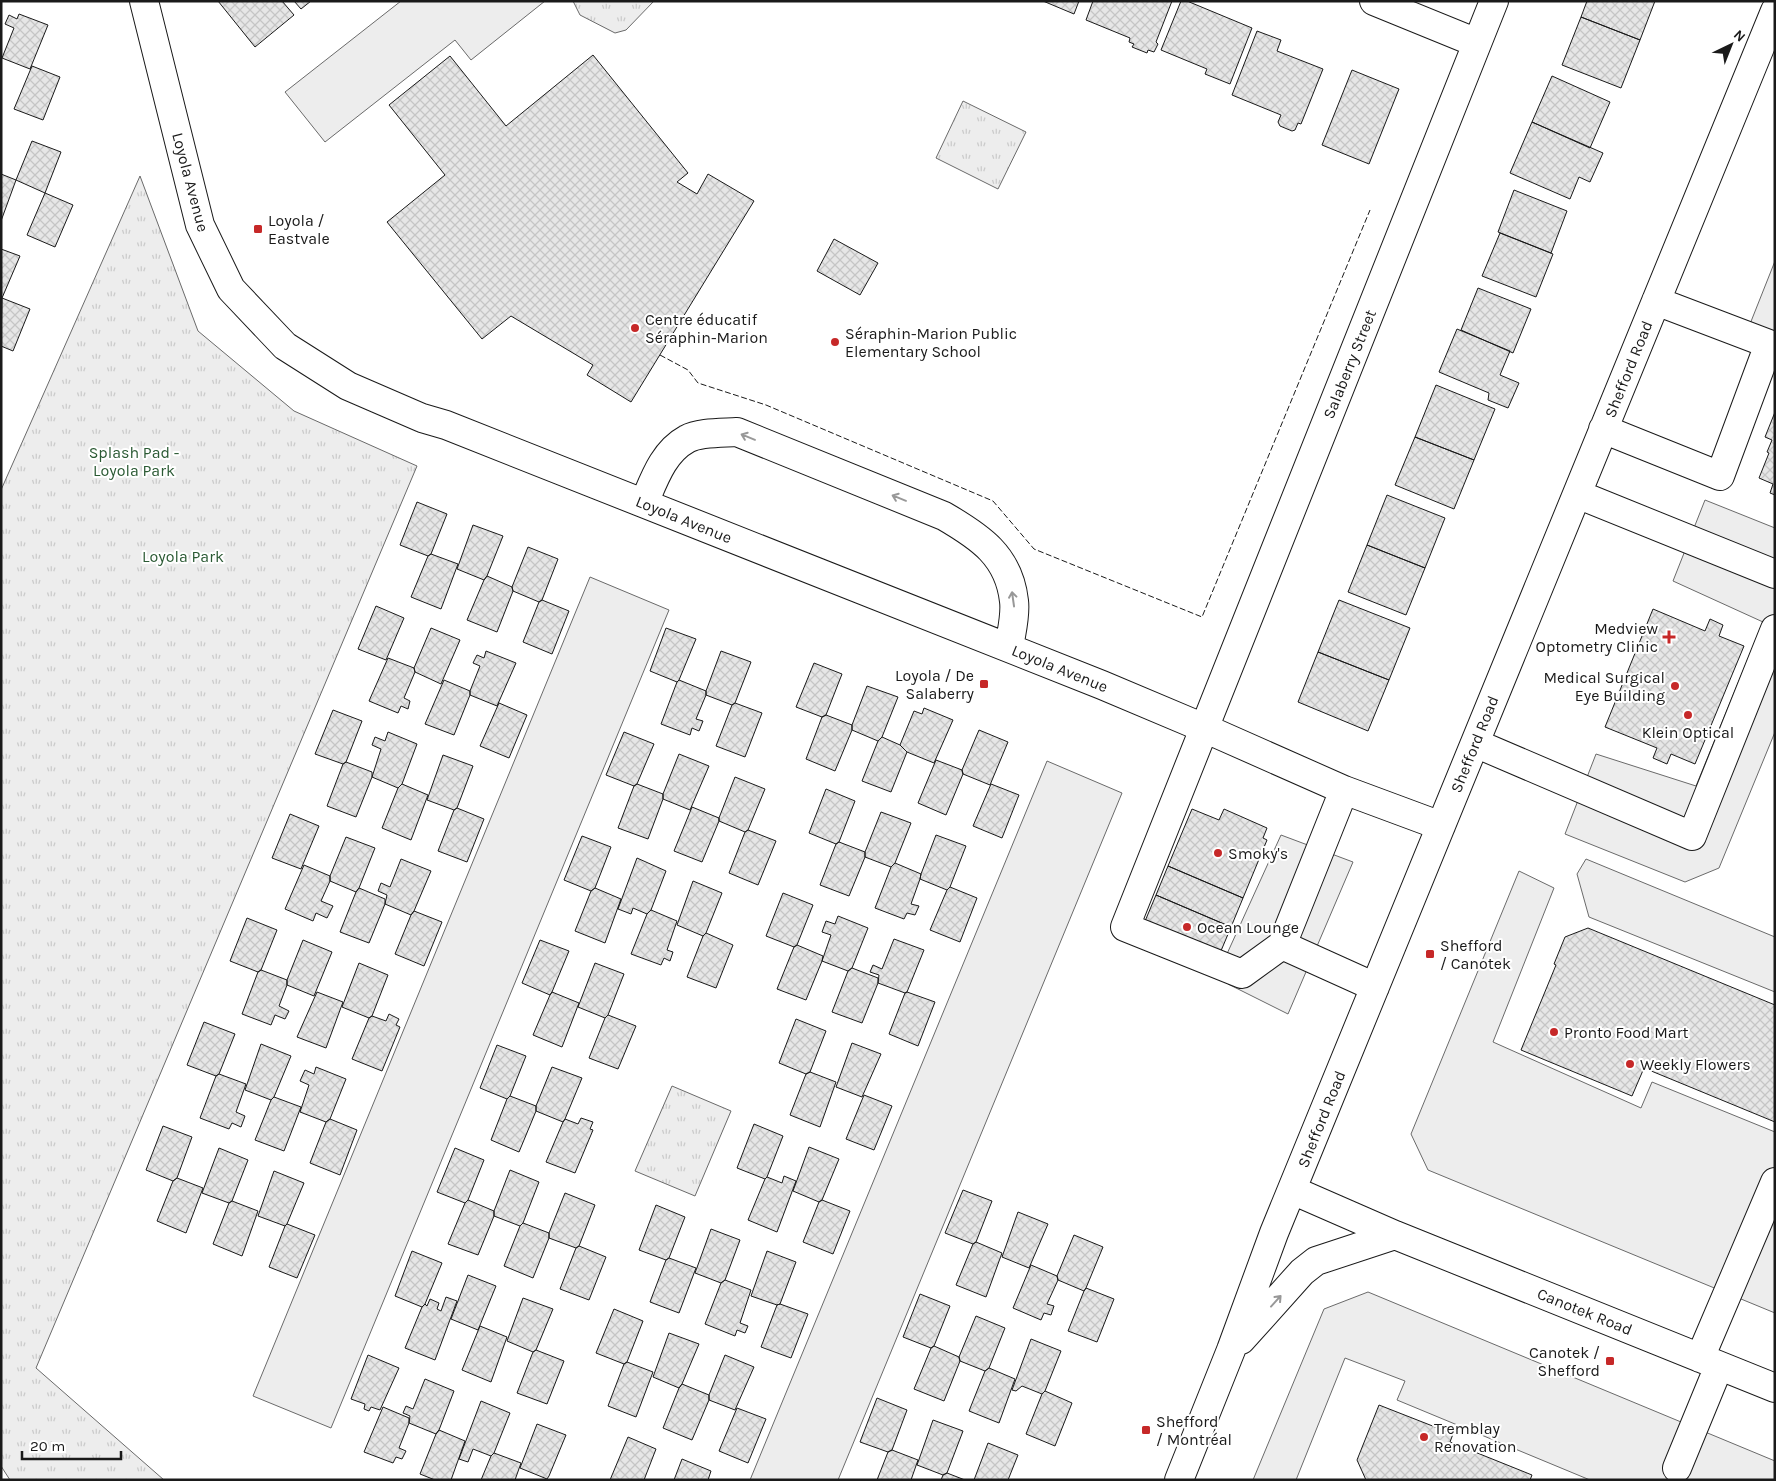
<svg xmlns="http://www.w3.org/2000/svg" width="1776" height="1481" font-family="Karla,sans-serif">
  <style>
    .park { fill: url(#park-tufts); stroke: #6a6a6a }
    .built { fill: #ededed; stroke: #6a6a6a }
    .building { fill: url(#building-cross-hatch); stroke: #1a1a1a }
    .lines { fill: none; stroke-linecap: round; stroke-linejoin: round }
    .minor-casing { stroke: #1a1a1a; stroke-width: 30 }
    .minor { stroke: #fff; stroke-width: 28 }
    .fence { stroke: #1a1a1a; stroke-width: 1; stroke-dasharray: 6 2.5; stroke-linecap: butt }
    .oneway { stroke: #989898 }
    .poi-dot { fill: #c62828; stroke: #fff; stroke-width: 2 }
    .labels { text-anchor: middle; stroke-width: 4; stroke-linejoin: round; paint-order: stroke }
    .street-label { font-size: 16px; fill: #1a1a1a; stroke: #fff }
    .poi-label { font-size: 16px; fill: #1a1a1a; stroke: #fff; text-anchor: start }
    .park-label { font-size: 16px; fill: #2b5a34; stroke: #fff }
  </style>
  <defs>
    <pattern id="park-tufts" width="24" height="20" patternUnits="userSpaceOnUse" patternTransform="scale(1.25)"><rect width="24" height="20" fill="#ededed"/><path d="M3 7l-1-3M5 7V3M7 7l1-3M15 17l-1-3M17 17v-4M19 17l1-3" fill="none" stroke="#cbcbcb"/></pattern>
    <pattern id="building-cross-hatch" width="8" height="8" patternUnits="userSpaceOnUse" patternTransform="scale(1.25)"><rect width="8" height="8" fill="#e6e6e6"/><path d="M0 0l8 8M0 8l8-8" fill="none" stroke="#c5c5c5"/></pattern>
  </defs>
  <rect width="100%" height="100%" fill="#fff"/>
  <path class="park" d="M573,1H654L626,30L615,33L580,15Z
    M963,101L1026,132L998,189L936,158Z
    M140,176L198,331L294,411L417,466L36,1368L164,1480H10L1,1466V490Z
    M672,1086L731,1111L695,1196L635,1171Z"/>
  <path class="built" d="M401,1H545L471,60L455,40L325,142L285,92Z
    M1775,261V352L1750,324Z
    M1705,500L1775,528V732L1719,868L1685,882L1565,834L1596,754L1696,786L1763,622L1673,581Z
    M590,577L669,610L331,1428L253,1396Z
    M1047,761L1122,793L838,1480H750Z
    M1281,835L1353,862L1288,1014L1228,984L1226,956Z
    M1586,859L1775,937V992L1589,917L1577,874Z
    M1519,871L1554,888L1493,1042L1641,1108L1652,1082L1775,1132V1313L1428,1170L1411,1134Z
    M1368,1292L1775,1461V1480H1590L1397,1400L1405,1381L1345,1358L1296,1480H1253L1324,1309Z"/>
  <path class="building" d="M218,1H282L294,15L255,47Z
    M294,1H311L301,9Z
    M1043,1H1079L1074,14Z
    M1093,1H1172L1156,42L1158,44L1154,52L1148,50L1147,53L1132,47L1134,44L1129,42L1130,38L1086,20Z
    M1181,1H1187L1252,28L1230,84L1205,74L1207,69L1161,50Z
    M1587,1H1655L1640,40L1581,17Z
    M19,14L48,25L30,69L2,58L14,28L5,24L9,15L17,19Z
    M1581,17L1640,40L1621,88L1562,65Z
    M1257,31L1281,40L1277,51L1323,69L1301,124L1298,123L1295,130L1292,131L1280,126L1278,122L1281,115L1232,95Z
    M593,55L688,173L677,182L697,194L708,174L754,201L631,402L587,375L593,365L511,316L482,339L387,222L445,175L389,105L450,56L506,126Z
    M32,66L60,77L43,120L14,109Z
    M1352,70L1399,89L1369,164L1322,145Z
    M1552,76L1610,102L1590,148L1532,122Z
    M1532,122L1603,153L1590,182L1579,177L1570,199L1510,173Z
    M32,141L61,152L45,193L16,180Z
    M1,174L16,180L1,221Z
    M1514,190L1567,211L1551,253L1498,232Z
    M45,193L73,205L55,247L27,235Z
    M1500,233L1553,254L1536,297L1482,276Z
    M834,239L878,263L860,295L817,271Z
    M1,249L20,256L2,298L1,297Z
    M1478,288L1531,309L1513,353L1461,330Z
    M2,298L30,309L13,351L1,346Z
    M1457,329L1510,351L1500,375L1519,383L1508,408L1488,400L1489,393L1439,372Z
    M1436,385L1495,409L1474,460L1415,437Z
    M1775,412V495L1770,493L1773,484L1759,478L1769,453L1767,452L1772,440L1765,437Z
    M1415,437L1474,460L1454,509L1395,485Z
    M1387,495L1445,518L1425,568L1367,545Z
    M417,502L447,514L431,554L428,556L400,545Z
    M473,525L503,536L487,576L484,580L457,569Z
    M1367,545L1425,568L1406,615L1348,592Z
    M528,547L558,559L542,600L539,602L513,591L512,587Z
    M431,554L458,564L441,609L411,597L428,556Z
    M487,576L512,587L513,591L497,632L467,620L484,580Z
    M542,600L569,611L552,654L523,642L539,602Z
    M1339,600L1410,628L1389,680L1318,652Z
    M376,606L404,618L386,660L358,649Z
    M1653,609L1705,631L1710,619L1723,625L1719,636L1744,646L1695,764L1671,754L1667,764L1653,758L1657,748L1605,727Z
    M431,628L460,640L441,684L415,672L414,668Z
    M666,628L696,639L679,680L677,682L650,671Z
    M486,651L516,663L497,706L470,695V691L480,666L473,663L477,655L484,658Z
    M721,651L751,662L735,703L732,705L706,695V691Z
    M1318,652L1389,680L1368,731L1298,702Z
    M388,658L414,668L415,672L404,698L410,701L408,709L401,706L398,713L369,701Z
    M814,663L842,674L826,715L822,717L796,707Z
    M444,680L470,691V695L454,735L425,724Z
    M679,680L706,691V695L696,719L703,721L699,731L692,728L690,735L661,724L677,682Z
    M867,686L898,697L882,737L878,741L852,730V725Z
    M499,703L527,715L509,758L480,746Z
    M735,703L762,713L745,757L716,746L732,705Z
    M924,708L953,720L934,763L907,752L900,745L914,711L922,714Z
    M333,710L362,721L346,762L343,764L315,754Z
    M826,715L852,725V730L835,771L806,759L822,717Z
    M979,730L1008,742L990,785L963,774L962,770Z
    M388,732L417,744L402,784L398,788L372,777L381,749L372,745L375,737L385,741Z
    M624,732L654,744L637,784L634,786L606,775Z
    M882,737L900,745L907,752L891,792L862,781L878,741Z
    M679,754L709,766L690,810L663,799V794Z
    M443,755L473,766L457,808L454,810L427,800Z
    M936,760L962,770L963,774L946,815L918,803Z
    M346,762L372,772V777L356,817L327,806L343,764Z
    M735,777L765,789L748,830L745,832L719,821V818Z
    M402,784L428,795L411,840L382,828L398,788Z
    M637,784L663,794V799L648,839L618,828L634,786Z
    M991,784L1019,795L1002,838L973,826Z
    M826,789L855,801L839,842L836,844L809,833Z
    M692,807L719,818V821L702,862L674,851Z
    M457,808L484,819L467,862L438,851L454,810Z
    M1192,809L1219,820L1224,809L1267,828L1263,838L1267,840L1243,898L1168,866Z
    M881,812L911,823L895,863L891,867L865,857V852Z
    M290,814L319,826L301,869L272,858Z
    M748,830L776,841L758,885L729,873L745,832Z
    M936,835L966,846L950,887L947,890L920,879L921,874Z
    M582,836L611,847L595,888L591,891L564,880Z
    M346,837L375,848L359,888L356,892L330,881V876Z
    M839,842L865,852V857L849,896L820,885L836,844Z
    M637,858L666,871L651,910L647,914L633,908L631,914L618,909Z
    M401,859L431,871L414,911L411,915L385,904L387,895L378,891L381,883L390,887Z
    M895,863L921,874L920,879L911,904L919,906L915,915L907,913L904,919L875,908L891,867Z
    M304,865L330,876V881L321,901L333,906L327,918L316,913L313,921L285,909Z
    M1168,866L1243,898L1231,927L1156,895Z
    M693,881L722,893L706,933L703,936L677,925Z
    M950,887L977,898L960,942L930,930L947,890Z
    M359,888L385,899V904L369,943L340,932L356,892Z
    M595,888L621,899L605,943L575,931L591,891Z
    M783,893L813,905L797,945L794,947L766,936Z
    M1156,895L1231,927L1218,958L1143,926Z
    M651,910L677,921L667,950L673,952L670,961L664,958L661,965L631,954L647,914Z
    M414,911L442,922L424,966L395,954L411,915Z
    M838,916L868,928L852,968L848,971L822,961L831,935L822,932L826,921L835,924Z
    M247,918L277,930L261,970L258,972L230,961Z
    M1588,928L1775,1005V1122L1644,1068L1632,1096L1521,1050L1556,965L1554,964L1565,937Z
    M706,933L733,945L716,988L687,977L703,936Z
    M894,939L924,950L907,992L905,993L878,983L879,975L870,972L873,965L882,969Z
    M303,940L332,952L314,996L287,985V980Z
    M540,940L569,951L552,992L550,995L522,983Z
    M797,945L823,956L822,961L806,1000L777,989L794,947Z
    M359,963L388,975L372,1016L369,1018L342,1007Z
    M595,963L624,974L608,1015L605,1018L578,1007Z
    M852,968L878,978V983L862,1023L832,1012L848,971Z
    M261,970L287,980V985L279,1006L289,1011L285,1019L275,1015L271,1025L242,1014L258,972Z
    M317,992L343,1002L326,1048L297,1037Z
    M552,992L579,1003L562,1047L533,1035L550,995Z
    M907,992L935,1002L918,1046L889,1034L905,993Z
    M389,1014L399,1019L396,1025L400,1027L382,1071L352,1059L369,1018L372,1016L386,1021Z
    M608,1015L636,1026L618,1069L589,1058L605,1018Z
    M796,1019L826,1031L810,1072L806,1074L779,1063Z
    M204,1022L235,1034L219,1074L216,1076L187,1065Z
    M852,1043L881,1054L862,1097L836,1087Z
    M261,1044L291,1056L274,1097L271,1100L245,1090Z
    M497,1045L526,1056L510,1096L507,1099L480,1088Z
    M316,1067L346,1079L330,1119L326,1122L300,1112L309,1085L300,1081L305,1070L314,1074Z
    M552,1067L582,1078L565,1119L563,1122L536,1111V1106Z
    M810,1072L836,1082L820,1127L790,1115L806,1074Z
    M219,1074L246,1084L236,1112L245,1116L241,1127L232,1123L229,1129L200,1118L216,1076Z
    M864,1095L892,1106L874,1150L846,1139Z
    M510,1096L536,1106V1111L519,1152L491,1140L507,1099Z
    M274,1097L301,1107L284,1151L255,1140L271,1100Z
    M581,1118L593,1122L590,1129L593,1130L575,1173L546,1162L563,1122L565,1119L578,1124Z
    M330,1119L357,1130L340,1175L310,1163L326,1122Z
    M754,1124L783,1136L767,1177L765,1179L737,1168Z
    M163,1126L192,1137L177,1178L173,1181L146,1170Z
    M809,1147L839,1159L822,1200L819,1202L793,1191Z
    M219,1148L248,1160L232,1201L229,1203L202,1193Z
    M455,1148L484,1160L468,1200L465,1203L437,1192Z
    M510,1170L539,1182L523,1223L520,1226L494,1216V1211Z
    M274,1171L304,1183L287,1224L285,1226L258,1216Z
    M784,1176L796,1181L777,1232L748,1220L765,1179L767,1177L782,1183Z
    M177,1178L203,1188L186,1233L157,1221L173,1181Z
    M963,1190L992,1201L976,1242L973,1244L945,1233Z
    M565,1193L595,1205L579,1246L576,1248L549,1238V1233Z
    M468,1200L494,1211V1216L478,1255L448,1244L465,1203Z
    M822,1200L850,1211L833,1254L803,1242L819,1202Z
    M232,1201L258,1211L242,1256L213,1244L229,1203Z
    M656,1205L685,1217L669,1258L666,1260L639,1250Z
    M1018,1212L1048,1224L1029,1268L1002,1257Z
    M523,1223L549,1233V1238L533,1278L504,1266L520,1226Z
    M287,1224L315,1235L297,1278L269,1267L285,1226Z
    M711,1229L740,1240L725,1280L721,1283L695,1273Z
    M1074,1235L1103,1247L1086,1288L1084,1291L1058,1280L1057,1276Z
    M976,1242L1002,1253L986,1297L956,1285L973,1244Z
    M579,1246L606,1257L589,1300L560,1289L576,1248Z
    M412,1251L442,1263L425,1304L422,1307L395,1296Z
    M767,1251L796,1262L780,1304L777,1305L751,1296Z
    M669,1258L696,1268L679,1313L650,1302L666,1260Z
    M1031,1265L1057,1276L1058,1280L1047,1304L1054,1306L1051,1315L1044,1313L1041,1320L1013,1308Z
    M468,1275L496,1286L478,1330L451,1319Z
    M725,1280L751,1290L740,1323L748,1326L745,1333L737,1330L735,1336L705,1324L721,1283Z
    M1086,1288L1114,1299L1097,1342L1068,1331L1084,1291Z
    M920,1294L950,1306L934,1346L931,1348L903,1337Z
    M446,1297L457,1301L435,1360L405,1348L422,1307L425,1304L427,1306L430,1299L439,1303L437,1309L441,1311Z
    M523,1298L553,1309L536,1350L533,1352L507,1341Z
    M780,1304L808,1314L791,1358L761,1347L777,1305Z
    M614,1309L643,1321L627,1362L624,1364L596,1353Z
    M976,1316L1005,1328L989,1368L985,1371L960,1361L959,1357Z
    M480,1326L507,1337L491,1382L462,1370Z
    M669,1333L699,1344L682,1384L679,1388L653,1377Z
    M1031,1339L1061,1351L1045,1391L1042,1394L1022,1386L1016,1391L1012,1390Z
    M934,1346L959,1357L960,1361L944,1401L914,1389L931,1348Z
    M536,1350L564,1361L547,1404L517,1393L533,1352Z
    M368,1355L399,1368L380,1410L371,1407L369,1411L364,1409L365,1404L351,1399Z
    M725,1355L754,1367L735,1410L709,1400V1395Z
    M627,1362L653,1372L636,1417L608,1406L624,1364Z
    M989,1368L1015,1379L999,1423L969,1411L985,1371Z
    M425,1379L454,1391L439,1430L436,1434L409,1423L410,1416L403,1413L406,1406L413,1409Z
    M682,1384L709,1395V1400L692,1440L663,1428L679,1388Z
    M1045,1391L1072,1403L1055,1446L1026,1434L1042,1394Z
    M877,1398L907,1410L892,1450L888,1452L860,1442Z
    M481,1401L510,1413L494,1453L491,1456L473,1449L468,1462L459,1459Z
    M1379,1405L1453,1434L1450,1442L1532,1475L1530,1480H1366L1357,1460Z
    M383,1407L409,1418V1423L399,1448L406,1451L402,1459L396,1457L393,1463L364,1452Z
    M737,1408L766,1419L748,1463L719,1451Z
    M933,1420L963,1431L947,1473L943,1475L917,1465Z
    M537,1424L566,1435L549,1476L547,1479L520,1468Z
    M439,1430L465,1441L451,1480H435L420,1474L436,1434Z
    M628,1437L656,1449L644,1480H610Z
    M988,1443L1018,1455L1008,1480H974Z
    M892,1450L918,1460L911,1480H877L888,1452Z
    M494,1453L521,1463L515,1480H481L491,1456Z
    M682,1459L711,1471L708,1480H674Z
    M947,1473L965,1480H941L943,1475Z"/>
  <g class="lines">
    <defs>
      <path id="minor" d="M144,1L200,225L231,289L285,346L348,386L422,418L446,425L1102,685L1204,728L1344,790L1441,826
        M1374,1L1477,43
        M1603,429L1720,476L1769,344L1656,301
        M1577,494L1775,574
        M644,503C654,480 663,452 687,439C699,432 723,433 737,432L944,516C980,537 1009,556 1014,601C1016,616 1011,633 1009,648
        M1475,743L1692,836L1775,629
        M1344,790L1282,945L1375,987
        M1282,945L1242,974L1125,927L1494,1
        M1292,1190L1395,1235L1775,1388
        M1241,1340L1302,1272L1316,1261L1395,1235
        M1700,1358L1775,1182
        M1677,1468L1719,1366
        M1179,1480L1231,1350L1274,1233L1775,11"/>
    </defs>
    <use href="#minor" class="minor-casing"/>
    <use href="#minor" class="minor"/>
    <path class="fence" d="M660,355L688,370L698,383L766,405L993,501L1034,549L1202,617L1370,210"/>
  </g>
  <defs><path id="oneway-shaft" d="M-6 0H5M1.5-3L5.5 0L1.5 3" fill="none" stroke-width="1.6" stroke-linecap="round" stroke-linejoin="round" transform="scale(1.25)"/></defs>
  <g class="oneway">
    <use href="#oneway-shaft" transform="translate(748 437) rotate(-158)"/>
    <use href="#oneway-shaft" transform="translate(899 498) rotate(-158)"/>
    <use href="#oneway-shaft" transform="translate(1013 599) rotate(-98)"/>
    <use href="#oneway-shaft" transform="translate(1276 1301) rotate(-48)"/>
  </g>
  <g class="poi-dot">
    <rect x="253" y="224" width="10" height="10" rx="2.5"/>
    <circle cx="635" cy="328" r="5"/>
    <circle cx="835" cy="342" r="5"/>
    <path d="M1666.5 629.5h5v5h5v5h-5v5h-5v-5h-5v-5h5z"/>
    <rect x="979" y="679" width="10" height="10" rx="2.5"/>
    <circle cx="1675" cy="686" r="5"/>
    <circle cx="1688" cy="715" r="5"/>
    <circle cx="1218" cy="853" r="5"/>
    <circle cx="1187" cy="927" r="5"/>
    <rect x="1425" y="949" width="10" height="10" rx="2.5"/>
    <circle cx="1554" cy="1032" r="5"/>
    <circle cx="1630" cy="1064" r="5"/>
    <rect x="1605" y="1356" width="10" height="10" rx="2.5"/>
    <rect x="1141" y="1425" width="10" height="10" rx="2.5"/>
    <circle cx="1424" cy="1437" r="5"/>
  </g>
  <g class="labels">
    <g class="street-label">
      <text transform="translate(191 182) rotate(75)" y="6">Loyola Avenue</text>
      <text transform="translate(1349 364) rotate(-68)" y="6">Salaberry Street</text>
      <text transform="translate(1628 369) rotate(-68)" y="6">Shefford Road</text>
      <text transform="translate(684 519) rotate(22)" y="6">Loyola Avenue</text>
      <text transform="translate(1060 668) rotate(22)" y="6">Loyola Avenue</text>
      <text transform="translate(1474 744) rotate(-68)" y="6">Shefford Road</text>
      <text transform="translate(1321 1119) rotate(-68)" y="6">Shefford Road</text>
      <text transform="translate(1585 1311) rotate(22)" y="6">Canotek Road</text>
    </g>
    <g class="poi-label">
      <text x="268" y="226">Loyola /<tspan x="268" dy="18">Eastvale</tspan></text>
      <text x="645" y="325">Centre éducatif<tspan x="645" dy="18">Séraphin-Marion</tspan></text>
      <text x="845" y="339">Séraphin-Marion Public<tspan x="845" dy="18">Elementary School</tspan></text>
      <text x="1658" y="634" text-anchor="end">Medview<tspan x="1658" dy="18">Optometry Clinic</tspan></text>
      <text x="974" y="681" text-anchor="end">Loyola / De<tspan x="974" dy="18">Salaberry</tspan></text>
      <text x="1665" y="683" text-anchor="end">Medical Surgical<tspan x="1665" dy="18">Eye Building</tspan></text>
      <text x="1688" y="738" text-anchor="middle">Klein Optical</text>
      <text x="1228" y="859">Smoky's</text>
      <text x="1197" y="933">Ocean Lounge</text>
      <text x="1440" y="951">Shefford<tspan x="1440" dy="18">/ Canotek</tspan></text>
      <text x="1564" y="1038">Pronto Food Mart</text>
      <text x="1640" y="1070">Weekly Flowers</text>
      <text x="1600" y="1358" text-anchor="end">Canotek /<tspan x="1600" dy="18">Shefford</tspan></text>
      <text x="1156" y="1427">Shefford<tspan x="1156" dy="18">/ Montréal</tspan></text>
      <text x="1434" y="1434">Tremblay<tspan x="1434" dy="18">Renovation</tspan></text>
    </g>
    <g class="park-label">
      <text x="134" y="458">Splash Pad -<tspan x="134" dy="18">Loyola Park</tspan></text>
      <text x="183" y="562">Loyola Park</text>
    </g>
  </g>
  <rect width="1776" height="1481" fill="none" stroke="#1a1a1a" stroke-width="5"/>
  <g transform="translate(1731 45) rotate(43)" stroke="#ffffff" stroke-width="4" paint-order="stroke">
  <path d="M0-4L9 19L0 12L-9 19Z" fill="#1a1a1a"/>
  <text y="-8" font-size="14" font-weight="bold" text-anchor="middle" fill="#1a1a1a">N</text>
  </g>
  <path d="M22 1451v8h99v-8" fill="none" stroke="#1a1a1a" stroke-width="2.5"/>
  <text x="30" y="1451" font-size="15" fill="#1a1a1a" stroke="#ffffff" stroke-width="4" paint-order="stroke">20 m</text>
</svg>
